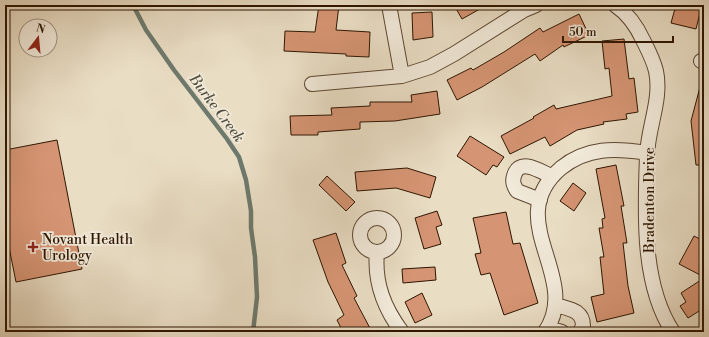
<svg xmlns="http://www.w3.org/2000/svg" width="709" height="337" font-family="'Libre Bodoni',serif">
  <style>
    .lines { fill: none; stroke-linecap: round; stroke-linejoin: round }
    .stream { stroke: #6d796c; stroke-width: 4.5 }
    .building { fill: #d59473; stroke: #2e1501 }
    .minor-casing { stroke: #5d4732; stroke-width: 16 }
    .minor { stroke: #f1e9d9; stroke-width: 14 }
    .poi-dot { fill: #8f2418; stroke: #f1e9d9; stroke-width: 1.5 }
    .labels { text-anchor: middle; stroke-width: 3.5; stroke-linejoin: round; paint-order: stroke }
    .street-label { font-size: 14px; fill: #2e1501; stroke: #f1e9d9 }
    .poi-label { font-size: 14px; fill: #2e1501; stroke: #f1e9d9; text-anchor: start }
    .water-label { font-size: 15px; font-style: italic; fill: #534f3f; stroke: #f1e9d9 }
  </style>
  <rect width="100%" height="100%" fill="#e9ddc4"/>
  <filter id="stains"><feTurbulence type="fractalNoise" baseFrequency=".005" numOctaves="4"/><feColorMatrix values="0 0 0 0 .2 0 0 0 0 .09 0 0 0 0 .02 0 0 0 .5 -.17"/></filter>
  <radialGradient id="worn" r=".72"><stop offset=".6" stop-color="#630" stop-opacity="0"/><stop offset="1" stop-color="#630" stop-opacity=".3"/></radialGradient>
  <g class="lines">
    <path class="stream" d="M133,5L146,30L174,70L227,139L239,157L246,180L251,211V228L255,257L257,297L253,332"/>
  </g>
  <path class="building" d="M319,5H339L336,30L370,32L369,57L346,56V54L284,51L285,31L315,32Z
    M454,5H487L462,19Z
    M676,5H702L696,29L671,23Z
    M432,12L433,37L413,40L412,13Z
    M579,14L589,35L564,47L563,45L540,61L535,54L482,87L457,100L447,80L471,68L473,70L504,52L540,28L543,32Z
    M624,39L629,79L634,78L638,112L626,114L627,119L603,122L604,124L577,130L550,146L545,137L510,154L501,136L534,118L533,117L554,105L556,109L612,96L609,68L605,69L602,41Z
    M700,87H704V165H696L691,121Z
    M437,91L440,114L395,121L360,122V129L318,132V135H291L290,116L332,115L331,108L370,106V102H412L411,95Z
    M470,136L504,157L497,167L493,165L486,175L457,156Z
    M57,140L82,269L16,282L5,227V150Z
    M616,165L624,206H621L627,243H623L628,286L634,313L597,322L591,297L604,294L600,257H604L599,228H603L602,219L605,218L596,169Z
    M407,168L436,177L430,198L396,188L357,191L355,172Z
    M327,176L355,202L346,211L319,185Z
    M573,183L586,193L574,211L560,201Z
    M437,211L442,225L436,227L441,244L424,249L415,218Z
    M506,212L513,244L520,243L538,303L504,315L490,273L481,275L475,254L481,253L473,218Z
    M336,233L346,263L342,265L357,296L354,298L372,332H343L337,320L344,315L328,282L313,240Z
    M694,236L704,241V277L679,264Z
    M435,267L436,280L403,283L402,269Z
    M704,278V308L688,318L680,306L686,302L681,293Z
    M422,293L432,315L415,323L405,302Z"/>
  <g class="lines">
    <defs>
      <path id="minor" d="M389,5L402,76
        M615,5C627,13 637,27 643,40C648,50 653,59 656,71C662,99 648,127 647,155C645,210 641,284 673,332
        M701,61L704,62
        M312,84L402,76L430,67L454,54L524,10L536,5
        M540,200L517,191C514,186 512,182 514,176C519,157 540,171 551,176
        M360 235a17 17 0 1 1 34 0a17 17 0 1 1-34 0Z
        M377,252C374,283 384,308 402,332
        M556,305C569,309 583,310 583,326L580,332
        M548,328L562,332
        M545,332C583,277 500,220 561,168C587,147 615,148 647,153"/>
    </defs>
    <use href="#minor" class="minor-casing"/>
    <use href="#minor" class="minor"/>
  </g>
  <path class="poi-dot" d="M31 241h4v4h4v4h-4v4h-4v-4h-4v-4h4z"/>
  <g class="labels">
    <g class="street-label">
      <text transform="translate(649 200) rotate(-90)" y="5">Bradenton Drive</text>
    </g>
    <g class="poi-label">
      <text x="42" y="244">Novant Health<tspan x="42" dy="16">Urology</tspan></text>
    </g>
    <g class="water-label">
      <text transform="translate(217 108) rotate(53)" y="5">Burke Creek</text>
    </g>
  </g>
  <rect width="709" height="337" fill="none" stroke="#e9ddc4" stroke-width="20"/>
  <rect x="6" y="6" width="697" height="325" fill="none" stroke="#2e1501" stroke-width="2"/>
  <rect x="10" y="10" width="689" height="317" fill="none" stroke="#2e1501"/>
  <g transform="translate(38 38) rotate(16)"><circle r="19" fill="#f1e9d9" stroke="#a39483"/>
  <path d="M0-3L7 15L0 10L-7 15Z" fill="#8f2418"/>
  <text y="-6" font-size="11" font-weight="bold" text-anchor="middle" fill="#2e1501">N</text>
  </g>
  <path d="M563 36v6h110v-6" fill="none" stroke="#2e1501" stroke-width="2"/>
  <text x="569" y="36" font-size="12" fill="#2e1501" stroke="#f1e9d9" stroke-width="3" paint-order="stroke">50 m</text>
  <rect width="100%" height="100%" filter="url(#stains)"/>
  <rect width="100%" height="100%" fill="url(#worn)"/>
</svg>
